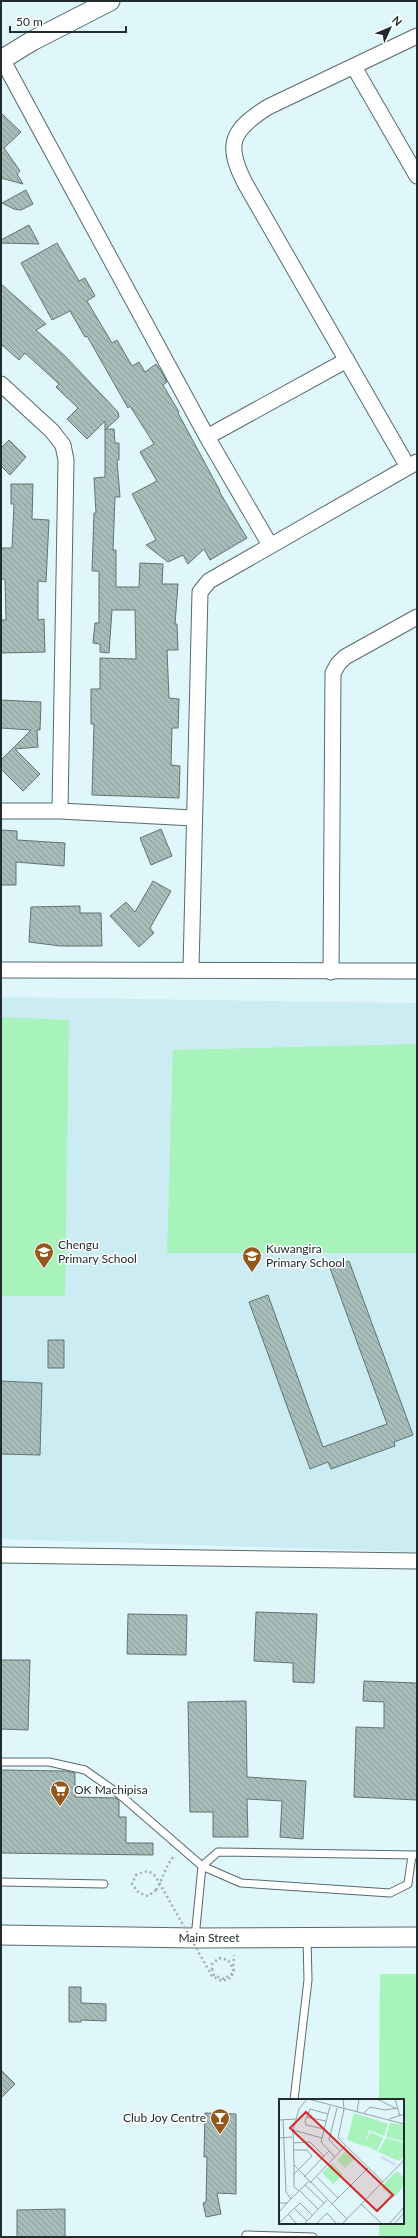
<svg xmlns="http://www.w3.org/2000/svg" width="418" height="2238" font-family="Lato,sans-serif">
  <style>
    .built { fill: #ccecf4 }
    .pitch { fill: #a8f2bc }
    .building { fill: url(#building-back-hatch); stroke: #607571 }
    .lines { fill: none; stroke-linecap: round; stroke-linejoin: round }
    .service-casing { stroke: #566a6f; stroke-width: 9 }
    .minor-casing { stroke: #566a6f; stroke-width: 17 }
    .tertiary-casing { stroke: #566a6f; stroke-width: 21 }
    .path { stroke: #9dafb3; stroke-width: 2.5; stroke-dasharray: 2 3; stroke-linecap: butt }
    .service { stroke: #fff; stroke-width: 7 }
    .minor { stroke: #fff; stroke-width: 15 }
    .tertiary { stroke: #fff; stroke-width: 19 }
    .path-bridge { stroke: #9dafb3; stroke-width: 2.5; stroke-dasharray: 2 3; stroke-linecap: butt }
    .labels { text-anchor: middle; stroke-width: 3; stroke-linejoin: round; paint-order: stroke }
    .poi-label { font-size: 12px; fill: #222b2d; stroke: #fff; text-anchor: start }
    .street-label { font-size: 12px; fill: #222b2d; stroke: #fff }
    .inset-river { fill: none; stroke: #cfd7fa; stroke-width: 2 }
    .inset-road { fill: none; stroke: #93a5a9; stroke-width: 1 }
    .view { fill: #d62828; fill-opacity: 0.15; stroke: #d62828; stroke-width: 2 }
    .inset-edge { fill: none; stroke: #222b2d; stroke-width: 2 }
  </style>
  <defs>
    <pattern id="building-back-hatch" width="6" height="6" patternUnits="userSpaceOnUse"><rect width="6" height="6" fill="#a7bdb9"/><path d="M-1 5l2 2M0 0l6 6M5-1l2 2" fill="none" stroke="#889a97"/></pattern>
  </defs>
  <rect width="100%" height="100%" fill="#dff6fb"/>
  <path class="built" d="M1,997L417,1003V1552L1,1539Z"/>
  <path class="pitch" d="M1,1017L69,1020L65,1296H1Z
    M417,1044V1253H167L173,1050Z
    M380,1974H417V2237H379V2223H403V2100H379Z"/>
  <path class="building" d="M1,113L21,132L4,148L20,171L17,174L23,184L1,178Z
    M26,190L33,204L21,210L14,209L2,203Z
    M29,225L39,244L1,243V240Z
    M57,243L79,281L85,278L95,296L87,301L112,343L117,340L132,366L139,362L145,372L156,364L161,371L167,382L163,385L179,412L178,413L220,491H219L247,538L210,560L204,549L188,564L183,555L168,562L146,545L156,540L132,494L157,481L140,452L154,444L130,406L128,408L87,336L85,337L70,311L52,320L21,263Z
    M1,284L46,324L36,330L65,356L118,412L119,417L106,429H114L115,443H119V460H117L120,497H115L113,550H116V587H139L140,563L163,564L162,584H178L175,624H177L178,650H167L169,698L179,699L178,728H172L171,765L180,766L179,798L92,795L94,724H91V689H100V658L136,659L135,610H112L109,653L100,652V644L93,643L95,623H99V571H92L94,513H96L94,478L105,477V421L87,439L67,419L78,408L56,387L59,384L25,353L19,360L1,344Z
    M9,440L26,457L10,475L1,466V448Z
    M11,484H33L32,519L49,520L46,582L38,581V620L44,619L45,652L1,653V620H6L5,579H1V548H12L14,504H11Z
    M1,700L41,702L40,730H37L38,747L15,749L40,774L23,791L1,769V760L31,730L1,728Z
    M161,829L172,856L151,865L140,838Z
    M1,830L17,831V840L65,843L64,866L16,862V885H1Z
    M153,881L171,891L150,928L154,933L139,947L110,916L126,902L135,912Z
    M80,906V913H101L102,946H60L29,942L31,907Z
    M349,1261L413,1435L394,1442L395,1446L331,1469L328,1462L310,1469L249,1302L268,1295L323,1447L387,1424L330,1268Z
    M48,1340H64V1368H48Z
    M1,1381L42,1383L40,1455L1,1454Z
    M256,1612L317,1614L314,1683L293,1682V1663L254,1661Z
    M128,1614L187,1615L186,1655L127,1654Z
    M1,1660H30L28,1730L1,1729Z
    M364,1681L417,1683V1800L354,1797L356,1727L384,1728V1702L363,1701Z
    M246,1701L247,1777L306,1781L303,1839L280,1837L282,1801L247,1799L248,1837H213V1812H190L188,1702Z
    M1,1770L66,1771L75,1773V1797L116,1798L119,1801V1817H126V1843H153V1855L1,1853Z
    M69,1987H81V2003L106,2004V2021L81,2020V2022H69Z
    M1,2070L15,2084L1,2098Z
    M205,2113L236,2114V2194L217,2193L221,2214L206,2217L203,2203L206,2202L207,2157H204Z
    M65,2209V2237H17V2210Z"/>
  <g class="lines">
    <defs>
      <path id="service" d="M1,1762H49L85,1770L119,1794L202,1866L241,1883L390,1893L408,1884L412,1855
        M1,1882L104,1884
        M195,1938L202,1866L218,1852L416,1855
        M294,2100L308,1980L307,1938
        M246,2237V2235L313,2237"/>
      <path id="minor" d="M2,59L207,437L270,545
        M354,67L417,176
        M1,384L52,431L63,445L66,460L60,811
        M207,437L347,360
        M408,467L246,185C225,145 230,131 268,107L417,36
        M1,811H60L193,818
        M191,969L200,592L209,581L417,462
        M1,970L417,971
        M331,972L333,673L338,664L345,657L417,617
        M1,1555L417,1561"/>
      <path id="tertiary" d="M1,60L32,41L110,1
        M1,1935L195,1938L417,1937"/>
    </defs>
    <use href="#service" class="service-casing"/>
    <use href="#minor" class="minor-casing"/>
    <use href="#tertiary" class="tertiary-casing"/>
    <path class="path" d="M156,1890C164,1877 165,1867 174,1856
      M212,1969L214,1975L224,1979L233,1973L234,1955"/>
    <use href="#service" class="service"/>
    <use href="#minor" class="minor"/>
    <use href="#tertiary" class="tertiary"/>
    <path class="path-bridge" d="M156,1890L148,1896L139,1893L132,1884L136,1875C145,1871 149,1869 156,1877L212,1976L222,1981L231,1978L234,1970L228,1960L219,1958L212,1964V1969"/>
  </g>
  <defs>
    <symbol id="school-pin" viewBox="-11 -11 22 30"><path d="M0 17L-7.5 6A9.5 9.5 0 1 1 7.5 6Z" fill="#95581c" stroke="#fff"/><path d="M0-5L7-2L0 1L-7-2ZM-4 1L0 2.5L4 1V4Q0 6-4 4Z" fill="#fff"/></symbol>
    <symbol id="supermarket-pin" viewBox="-11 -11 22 30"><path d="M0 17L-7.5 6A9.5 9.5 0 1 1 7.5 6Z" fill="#95581c" stroke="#fff"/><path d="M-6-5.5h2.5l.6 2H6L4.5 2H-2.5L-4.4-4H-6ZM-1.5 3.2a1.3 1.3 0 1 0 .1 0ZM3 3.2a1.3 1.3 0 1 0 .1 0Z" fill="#fff"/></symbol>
    <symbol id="bar-pin" viewBox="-11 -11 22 30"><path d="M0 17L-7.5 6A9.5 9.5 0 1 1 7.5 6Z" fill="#95581c" stroke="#fff"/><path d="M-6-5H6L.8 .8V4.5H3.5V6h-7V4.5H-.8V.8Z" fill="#fff"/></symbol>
  </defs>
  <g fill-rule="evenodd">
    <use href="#school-pin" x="33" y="1241" width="22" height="30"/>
    <use href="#school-pin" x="241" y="1245" width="22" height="30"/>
    <use href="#supermarket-pin" x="49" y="1779" width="22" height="30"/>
    <use href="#bar-pin" x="209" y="2107" width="22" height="30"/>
  </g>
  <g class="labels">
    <g class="poi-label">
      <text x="58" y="1249">Chengu<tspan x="58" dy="14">Primary School</tspan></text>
      <text x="266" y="1253">Kuwangira<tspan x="266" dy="14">Primary School</tspan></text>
      <text x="74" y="1794">OK Machipisa</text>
      <text x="206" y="2122" text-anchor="end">Club Joy Centre</text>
    </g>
    <g class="street-label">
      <text x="209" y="1942">Main Street</text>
    </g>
  </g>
  <g transform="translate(279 2099)">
    <rect width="125" height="125" fill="#dff6fb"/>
    <path d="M111,24L125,26V43L107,38Z" fill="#a8f2bc"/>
    <path d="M75,14L94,20L92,25L94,20L109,25L105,37L90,31L85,47L68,41ZM91,33L104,39L98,52L85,46ZM107,39L125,44V57L120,62L99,53ZM68,51L76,59L66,69L58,61ZM53,64L64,75L54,85L43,74ZM118,72L125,79V87L114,99L102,88Z" fill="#a8f2bc"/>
    <path class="inset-river" d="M102,58L117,66"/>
    <path class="inset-road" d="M28,0L20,10L14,31L15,66L68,120M29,0L125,25M64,0L65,10L59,39L104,83M98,0L118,10M116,0L121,17M51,7L42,43L56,58M58,9L50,41L61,52M78,13L80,0M84,15L91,8L106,11L119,9M27,18L47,22M110,20L125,15M0,21L17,20M4,21L7,93L12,100M45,30L27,26L26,22L31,10L49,15M14,31L43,39M0,39L13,38M14,44L31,43L45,57M14,51H28L33,57L14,76M15,66V88L20,92M37,77L59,99M25,78L50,52M31,84L66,47M26,86L45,104M21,92L39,110M0,104H8L30,82M53,105L89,69M82,105L103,125M15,109L28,122M0,113L8,104M9,115L18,125M0,124L21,104L33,116M25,125L48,101M37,125L48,114L58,125M63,125L125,61M110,125L125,108M115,125L125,114"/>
    <path class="view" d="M27,13L114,96L98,112L11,29Z"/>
    <rect width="125" height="125" class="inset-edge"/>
  </g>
  <rect width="418" height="2238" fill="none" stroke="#222b2d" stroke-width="4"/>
  <g transform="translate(390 28) rotate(46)" stroke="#ffffff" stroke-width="3" paint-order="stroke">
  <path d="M0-3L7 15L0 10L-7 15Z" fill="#222b2d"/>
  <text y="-6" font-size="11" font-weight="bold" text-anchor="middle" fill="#222b2d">N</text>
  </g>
  <path d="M10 26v6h116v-6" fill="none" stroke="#222b2d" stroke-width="2"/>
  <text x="16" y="26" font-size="12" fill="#222b2d" stroke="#ffffff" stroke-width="3" paint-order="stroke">50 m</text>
</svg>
